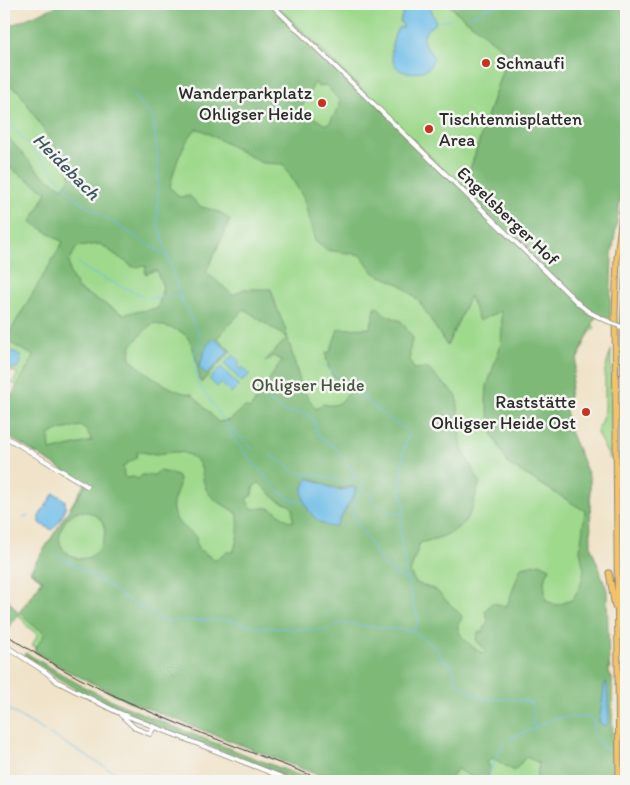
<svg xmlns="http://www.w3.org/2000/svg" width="630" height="785" font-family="Itim,sans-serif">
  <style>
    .green { fill: #9ed98c; stroke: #64825c }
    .forest { fill: #7eb978; stroke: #547252; fill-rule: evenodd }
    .water { fill: #6cbce7; stroke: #4c7489 }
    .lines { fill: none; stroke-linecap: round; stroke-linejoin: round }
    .stream { stroke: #6cbce7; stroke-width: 1 }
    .minor-casing { stroke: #8e877a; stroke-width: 5.5 }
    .highway-casing { stroke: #8e877a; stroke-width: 7 }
    .minor { stroke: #fff; stroke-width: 4 }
    .highway { stroke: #f2c36a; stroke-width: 5 }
    .rail { stroke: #2b2b2b; stroke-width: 1 }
    .minor-bridge-casing { stroke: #8e877a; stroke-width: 5.5; stroke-linecap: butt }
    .minor-bridge { stroke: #fff; stroke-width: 4 }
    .poi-dot { fill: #c8321e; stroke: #f6f6f2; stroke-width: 2 }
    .labels { text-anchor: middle; stroke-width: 5; stroke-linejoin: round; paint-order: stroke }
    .poi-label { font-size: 18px; fill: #2b2b2b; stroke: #f6f6f2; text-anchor: start }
    .street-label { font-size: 18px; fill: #2b2b2b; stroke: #f6f6f2 }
    .park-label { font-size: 18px; fill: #485643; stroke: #f6f6f2 }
    .water-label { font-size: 19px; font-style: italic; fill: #3e5663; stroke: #f6f6f2 }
  </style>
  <rect width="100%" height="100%" fill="#f6f6f2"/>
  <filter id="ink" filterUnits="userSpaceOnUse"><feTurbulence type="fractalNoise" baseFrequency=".02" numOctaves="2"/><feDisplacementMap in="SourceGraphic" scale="10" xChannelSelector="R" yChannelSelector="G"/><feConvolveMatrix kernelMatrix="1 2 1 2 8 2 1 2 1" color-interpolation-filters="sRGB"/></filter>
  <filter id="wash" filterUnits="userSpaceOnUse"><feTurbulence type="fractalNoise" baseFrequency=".0096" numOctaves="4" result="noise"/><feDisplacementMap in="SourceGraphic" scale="20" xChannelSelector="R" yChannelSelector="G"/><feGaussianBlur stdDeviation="1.12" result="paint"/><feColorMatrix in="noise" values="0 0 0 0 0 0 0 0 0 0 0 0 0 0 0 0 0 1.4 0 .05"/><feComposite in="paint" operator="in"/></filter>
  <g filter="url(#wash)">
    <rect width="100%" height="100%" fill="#f0e3c9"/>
    <path class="green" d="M266,4L595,327L581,344L554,392L585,511L610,669L606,671L589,781H350L55,659L32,645L38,635L28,627L18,614L39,585L41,579L31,572L85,483L4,433L17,386L12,383L18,374L4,367V348L46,278L62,245L4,342V164L40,187L4,161V31Z
      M275,4H449L454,10L508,53L465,185L460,186Z
      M611,350V457L610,459L597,433L605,410V370Z"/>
    <path class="forest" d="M62,4H275L461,187L465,185L508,53L454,10L449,4H626V162L612,254L610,319L598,315L595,319L577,360L567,404L566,418L569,429L590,478L591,547L607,590L609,673L612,678L613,781H536L539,763L526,757L514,771L493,758L487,762L490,767L488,775L489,781H479L457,769L449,781H333L126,700L64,669L34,651L45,633L30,623L20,611L43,580L30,571L86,484L4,434V409L34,356L8,342L4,348V342L63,242L31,222L47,192L4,164V133L40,173L62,188L70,178L69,169L18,90L4,84V28ZM315,82L318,87L326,85L340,101L338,104L340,105L329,124L326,123L325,125L301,108ZM196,129L202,130L262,163L283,164L303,197L315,241L326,250L361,255L374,273L401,285L419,301L447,346L470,296L479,321L501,311L502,331L500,347L487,386L486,401L493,435L508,464L585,511L580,550L584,571L580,587L572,600L557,605L546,601L544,581L550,568L540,563L521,567L507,606L492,603L485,611L488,620L483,632H478L476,640L486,651L483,653C475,650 456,635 458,625C459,623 461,620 462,618V616L436,590L416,583L410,572L420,543C440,538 460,533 470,513C475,504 475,493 480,483L462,449L457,396L427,368L414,369C408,360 409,348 413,338L401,321L386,315L376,306L370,328L338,329L330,352L326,353C326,363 331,377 339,383C343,387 345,386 348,392C342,404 336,407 323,404L316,409L302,389L285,328L277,308L271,289H243L233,295L206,272L230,220L219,212L199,206L190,196L179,197L170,187C175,166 181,145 196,129ZM100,244L133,267L146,266L145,274L156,270L163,287L158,308L123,314L78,289L70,273L69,261L77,247ZM244,309L287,338L265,361L267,362L273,356L282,360L250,409L245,407L230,420L218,422L192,394C171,393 145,372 130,359L131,346L148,327L154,323C163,327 177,328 184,334C195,342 198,370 201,383L231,351L217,338ZM81,426L87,431L92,441L50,451L49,435L56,431ZM138,451C143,452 149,454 154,454C166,454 177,449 189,455C206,464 200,475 206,489C210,499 228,507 237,513C240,525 238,540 233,552H226L215,560L197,548L196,537C191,532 185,528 180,524C162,504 184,490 178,477L170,473L158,471L155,475H142L138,479L133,477L126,478L124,476L123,466L136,458ZM313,478C329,487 334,491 353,487L356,489L347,506L322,524L305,503ZM259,483L277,500L289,505L293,509V522C284,521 277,509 268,508C262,507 257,510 251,508L246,499L252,495L254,486ZM78,511C128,511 98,580 66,552C52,540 63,517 78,511Z
      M4,594L19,614L6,632L4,631Z
      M26,653L82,686L122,705L184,731L314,781H297L119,711L84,695L23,655Z"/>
    <path class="water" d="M404,4H428C432,10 433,15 436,22C433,27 427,28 425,33C419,45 431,49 434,59L428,69C422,71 416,73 409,73C386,71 390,42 398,28L404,27L400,21L403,13Z
      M214,338L229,351L206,375L199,366L207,345Z
      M13,351L20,355L21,363L17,368H11L10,373L6,374L4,371L7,366L5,358L8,353Z
      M233,355L240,362L238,367L240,369L242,367L250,374L242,382L224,364Z
      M221,367L239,386L231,393L221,383L217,387L209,379Z
      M309,478L332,488L339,490L355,487V493L336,526C317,532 290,492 309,478Z
      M54,493L65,500C68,510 59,523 52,530L39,523V516Z
      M607,682L609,723L604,726L599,722L605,683Z"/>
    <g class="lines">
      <path class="stream" d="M469,17L487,8L506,4
        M439,21L449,20
        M129,90L153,118L158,160V225L181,298L199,334V344L194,353L198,383L229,428L242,438L253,449
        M4,118L80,202L168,257
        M78,263L90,272L143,296
        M149,298L170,296L181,298
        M317,363L329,369L376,408C386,420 399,423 409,433L404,448L401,481V495L404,503L400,536L408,582L419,622L413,631L436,648L443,660C455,663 454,671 456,682L473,694L487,700L509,699L530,702L534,708L532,723L535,728
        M4,382L6,374
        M262,398L268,400
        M230,429V434L234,440L275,488L289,499L304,503
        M269,454L295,471L306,474L320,475L342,482H346L357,477L336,448L318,435L314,421L309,416L305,413L285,412L269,401
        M362,481V488L371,494L372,502L388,511L402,514
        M357,499L362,488
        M356,502L351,511L382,564L407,581
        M23,517L29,515
        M57,555L108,586L125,598L165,621L228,620L256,627L308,630H329L341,623L412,631
        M4,707L129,781
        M595,735L600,745L609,750
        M509,739L535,728L553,718L590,717L594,723L593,733
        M487,781L495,760L505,742"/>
    </g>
  </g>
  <g filter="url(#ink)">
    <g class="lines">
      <defs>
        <path id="minor" d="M271,4L580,305L589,312L603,319
          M4,436L87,486
          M4,645L47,673L56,681L117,712L292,781
          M121,715L135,728L150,734L154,727"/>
        <path id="highway" d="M626,261L623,334L626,614
          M609,573L615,607
          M619,781L615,314L617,258L626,178"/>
      </defs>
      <use href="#minor" class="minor-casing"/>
      <use href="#highway" class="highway-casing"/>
      <use href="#minor" class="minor"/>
      <use href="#highway" class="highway"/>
      <path class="rail" d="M4,633C102,701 216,738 326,781"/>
      <defs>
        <path id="minor-bridge" d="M603,319L626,329"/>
      </defs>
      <use href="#minor-bridge" class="minor-bridge-casing"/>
      <use href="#minor-bridge" class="minor-bridge"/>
    </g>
  </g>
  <g class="poi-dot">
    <circle cx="486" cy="63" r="5"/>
    <circle cx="322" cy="103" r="5"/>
    <circle cx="429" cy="129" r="5"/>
    <circle cx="586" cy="412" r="5"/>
  </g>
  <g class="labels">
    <g class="poi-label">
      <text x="496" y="69">Schnaufi</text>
      <text x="312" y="99" text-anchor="end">Wanderparkplatz<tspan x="312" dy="21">Ohligser Heide</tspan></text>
      <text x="439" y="125">Tischtennisplatten<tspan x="439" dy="21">Area</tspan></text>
      <text x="576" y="408" text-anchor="end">Raststätte<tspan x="576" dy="21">Ohligser Heide Ost</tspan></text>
    </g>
    <g class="street-label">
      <text transform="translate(508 216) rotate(44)" y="6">Engelsberger Hof</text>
    </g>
    <g class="park-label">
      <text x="308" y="391">Ohligser Heide</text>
    </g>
    <g class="water-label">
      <text transform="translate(67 166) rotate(45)" y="7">Heidebach</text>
    </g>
  </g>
  <rect width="630" height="785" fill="none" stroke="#f6f6f2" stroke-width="20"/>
</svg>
